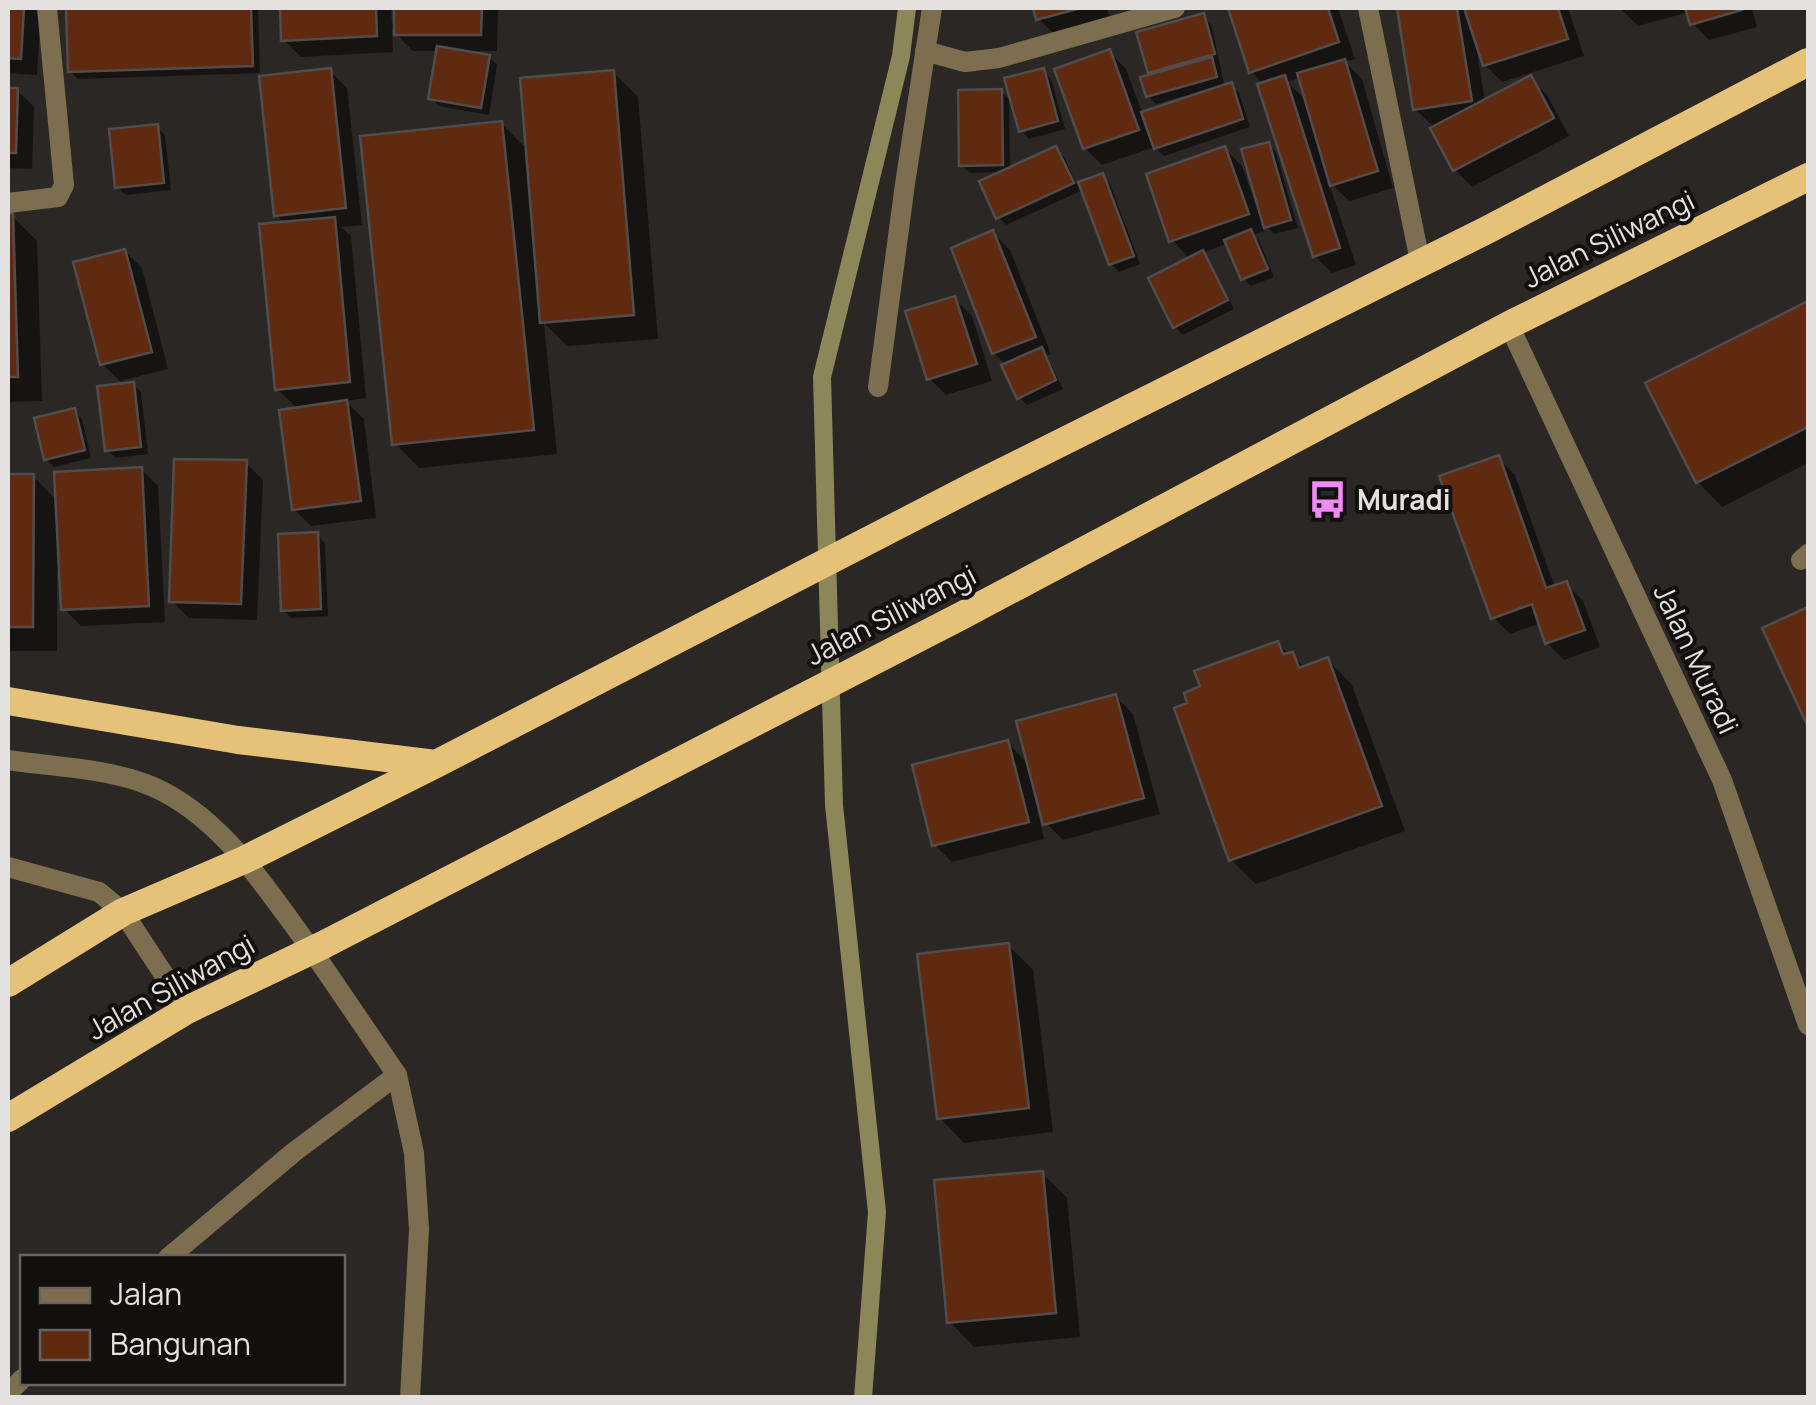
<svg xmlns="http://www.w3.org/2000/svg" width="1816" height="1405" font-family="Manrope,sans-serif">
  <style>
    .shadow { fill: #0007; fill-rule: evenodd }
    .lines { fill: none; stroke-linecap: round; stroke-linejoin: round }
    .stream { stroke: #8c8758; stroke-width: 18 }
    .building { fill: #5f2a0f; stroke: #514d4c; stroke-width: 2.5 }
    .service { stroke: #7d6e4f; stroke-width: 20 }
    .minor { stroke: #7d6e4f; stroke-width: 20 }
    .tertiary { stroke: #7d6e4f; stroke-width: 20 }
    .trunk { stroke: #e6c178; stroke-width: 28 }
    .labels { text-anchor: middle; stroke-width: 8; stroke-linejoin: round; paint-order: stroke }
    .street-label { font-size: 28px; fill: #e4e2e0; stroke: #11100f }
    .poi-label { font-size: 28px; font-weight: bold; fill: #e4e2e0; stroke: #11100f; text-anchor: start }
  </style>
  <rect width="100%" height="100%" fill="#2a2725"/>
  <path class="shadow" d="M8,8H41L37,75L8,73Z
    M68,8H258L260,73L78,79L70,71Z
    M282,8H391L392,23H396V8H498L497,51H471V54L489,57L497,65L489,115L439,106L431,98L439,51H413L392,30L393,52L301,57L284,40Z
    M1035,8H1107L1111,20L1056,36L1039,19Z
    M1238,8H1338L1355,59L1345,62L1362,79L1393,188L1349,201L1328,180L1356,265L1332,273L1315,256L1264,85L1251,71L1231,10ZM1301,77L1308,102L1287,82Z
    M1399,8H1464L1467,10L1466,8H1568L1584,56L1502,82L1485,65L1480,50L1477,51L1485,102L1530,78L1547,95L1569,136L1472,187L1455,170L1435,128L1415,109Z
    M1620,8H1752L1757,27L1709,40L1692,23L1689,12L1638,26Z
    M1203,16L1211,24L1225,88L1231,85L1239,93L1250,127L1164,156L1155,147L1102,165L1085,148L1109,52L1126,69L1143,115L1188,100L1187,95L1156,104L1148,96L1151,76L1139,34Z
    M330,71L347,88L362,225L341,227L351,236L366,398L345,401L364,419L376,518L311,526L294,509L298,409L277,389L285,224L276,215Z
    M1043,71L1051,79L1065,129L1029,139L1021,130Z
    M613,72L638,97L658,339L567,346L544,323L557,454L419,468L395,443L501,123L529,151Z
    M8,90H17L34,107L32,169L8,168Z
    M1001,91L1009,99L1010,169L1056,149L1064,157L1077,185L1102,176L1110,184L1140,264L1119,272L1111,264L1083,190L1006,225L998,217L1004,172L970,173L961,165Z
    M157,127L165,135L171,190L126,195L117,187Z
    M1268,144L1276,152L1298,228L1274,234L1261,221L1264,231L1253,235L1259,240L1274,277L1251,286L1243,278L1229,243L1202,253L1210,261L1234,309L1183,335L1175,327L1190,259L1172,240L1225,149L1242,166L1256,206L1260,205Z
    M8,216H12L37,241L42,401L8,402Z
    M993,233L1010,250L1051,354L1047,356L1063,389L1027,405L1019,397L1007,366L994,353Z
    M125,251L142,268L168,369L120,381L102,364Z
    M955,299L972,316L992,381L946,395L929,378Z
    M1808,303V463L1722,507L1698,482L1648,384Z
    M133,384L141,392L148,454L116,458L107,450Z
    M74,411L82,419L91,458L54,467L46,459Z
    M1498,458L1515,475L1555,588L1566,584L1583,601L1600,647L1564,660L1547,643L1541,623L1510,634L1493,617Z
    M246,463L263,480L257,620L189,618L172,601Z
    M141,469L158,486L165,622L81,626L64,609L62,571H57V651H8V476H33L58,502Z
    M317,535L325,543L328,616L291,618L283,610Z
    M1808,609V721L1765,630Z
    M1277,644L1306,668L1328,660L1352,685L1405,831L1256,884L1231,860L1191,704Z
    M1116,697L1133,714L1160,814L1063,840L1046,823L1041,808L1037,809L1044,839L952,862L935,845L1008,743L1030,766Z
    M1008,945L1033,970L1053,1132L964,1143L940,1118Z
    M1042,1173L1067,1198L1080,1337L974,1347L950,1322Z"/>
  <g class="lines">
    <path class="stream" d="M863,1398L877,1212L834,805L822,377L901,56L907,8"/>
  </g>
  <path class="building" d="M8,8H24L21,59L8,58Z
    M66,8H251L253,66L68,72Z
    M280,8H376L377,36L281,41Z
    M394,8H482L481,35H394Z
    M1033,8H1081L1036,20Z
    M1228,8H1328L1339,42L1249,73Z
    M1397,8H1457L1472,101L1413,110Z
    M1464,8H1558L1568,39L1483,66Z
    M1685,8H1741L1742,10L1690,25Z
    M1204,13L1215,54L1148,73L1136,32Z
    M437,46L490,55L481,108L428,99Z
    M1110,49L1139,130L1083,149L1054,69Z
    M1212,57L1217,77L1146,97L1140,77Z
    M1345,59L1378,171L1330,186L1297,73Z
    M331,68L346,208L274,216L259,76Z
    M1044,68L1058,121L1019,132L1004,78Z
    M614,70L634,315L540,323L520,78Z
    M1285,75L1340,248L1313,257L1257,84Z
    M1531,75L1554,118L1453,171L1430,128Z
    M1232,82L1243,119L1154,149L1141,112Z
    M8,88H18L16,153H8Z
    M1002,89L1003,165L959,166L958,90Z
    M502,121L534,430L392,445L360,136Z
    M158,124L164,183L115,188L109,129Z
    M1269,142L1291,220L1264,228L1241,149Z
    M1056,146L1074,183L996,219L979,181Z
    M1225,146L1249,214L1169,242L1146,174Z
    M1103,173L1134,256L1109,265L1078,182Z
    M13,213L18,377H8V214Z
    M335,217L350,382L275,390L259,224Z
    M1251,229L1268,269L1241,280L1224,240Z
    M993,230L1036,337L992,354L951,248Z
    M125,249L152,352L100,365L73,262Z
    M1203,250L1228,300L1173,328L1148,278Z
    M955,296L977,364L927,380L905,311Z
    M1808,301V427L1696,483L1645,383Z
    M1042,347L1056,380L1017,399L1001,365Z
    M134,382L141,447L105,451L97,386Z
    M347,400L361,501L292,510L279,410Z
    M75,408L85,450L44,460L34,418Z
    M1499,455L1546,588L1567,581L1585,630L1545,644L1532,604L1491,619L1439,476Z
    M174,459L247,460L241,604L169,602Z
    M142,467L149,606L61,610L54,472Z
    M8,474H34L33,627H8Z
    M318,532L321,609L281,611L278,534Z
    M1808,607V727L1762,628Z
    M1278,641L1283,654L1293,652L1299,668L1328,657L1382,806L1229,861L1174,708L1187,703L1184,693L1200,686L1194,671Z
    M1116,694L1144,798L1043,825L1016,721Z
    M1008,740L1029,822L932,846L912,765Z
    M1009,943L1029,1108L937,1119L917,954Z
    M1043,1171L1056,1313L947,1323L934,1180Z"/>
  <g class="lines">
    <path class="service" d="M1801,560L1808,554
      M168,1258L294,1152L397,1075L414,1153L419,1229L410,1398
      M8,1393L22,1379"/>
    <path class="minor" d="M1368,8L1420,261
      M925,51L965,62L999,58L1175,8
      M8,203L58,197L64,185L47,8
      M878,387L905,184L932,8
      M311,949L397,1075"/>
    <path class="tertiary" d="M1509,325L1722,780L1808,1025
      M8,760C54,767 108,768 151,786C222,816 267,890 311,949
      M8,867L99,892L123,912L187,1010"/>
    <path class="trunk" d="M8,701L238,740L436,764
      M8,983L123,912L244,860L436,764L970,488L1487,230L1808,62
      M8,1118L187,1010L323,945L961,616L1509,325L1808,177"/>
  </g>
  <defs>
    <symbol id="bus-bare" viewBox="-9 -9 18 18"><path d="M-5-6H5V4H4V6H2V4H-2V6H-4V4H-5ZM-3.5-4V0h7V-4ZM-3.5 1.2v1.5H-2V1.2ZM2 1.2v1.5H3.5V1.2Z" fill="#f18af4" stroke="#11100f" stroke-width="2.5" paint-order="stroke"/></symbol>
  </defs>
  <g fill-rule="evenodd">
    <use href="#bus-bare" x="1300" y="472" width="55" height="55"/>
  </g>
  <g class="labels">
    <g class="street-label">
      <text transform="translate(1609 239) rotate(-26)" y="10">Jalan Siliwangi</text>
      <text transform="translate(891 615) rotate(-27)" y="10">Jalan Siliwangi</text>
      <text transform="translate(1696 659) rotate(65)" y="10">Jalan Muradi</text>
      <text transform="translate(171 987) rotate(-29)" y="10">Jalan Siliwangi</text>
    </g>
    <g class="poi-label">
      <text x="1357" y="510">Muradi</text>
    </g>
  </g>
  <rect width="1816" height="1405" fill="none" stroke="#e4e2e0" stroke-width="20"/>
  <rect x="20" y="1255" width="325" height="130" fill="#11100f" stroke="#656463" stroke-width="2.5"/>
  <rect x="40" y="1288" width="50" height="15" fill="#7d6e4f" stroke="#656463" stroke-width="2.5"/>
  <text x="110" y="1305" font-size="30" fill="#e4e2e0">Jalan</text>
  <rect x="40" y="1330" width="50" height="30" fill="#5f2a0f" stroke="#656463" stroke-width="2.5"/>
  <text x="110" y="1355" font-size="30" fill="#e4e2e0">Bangunan</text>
</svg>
